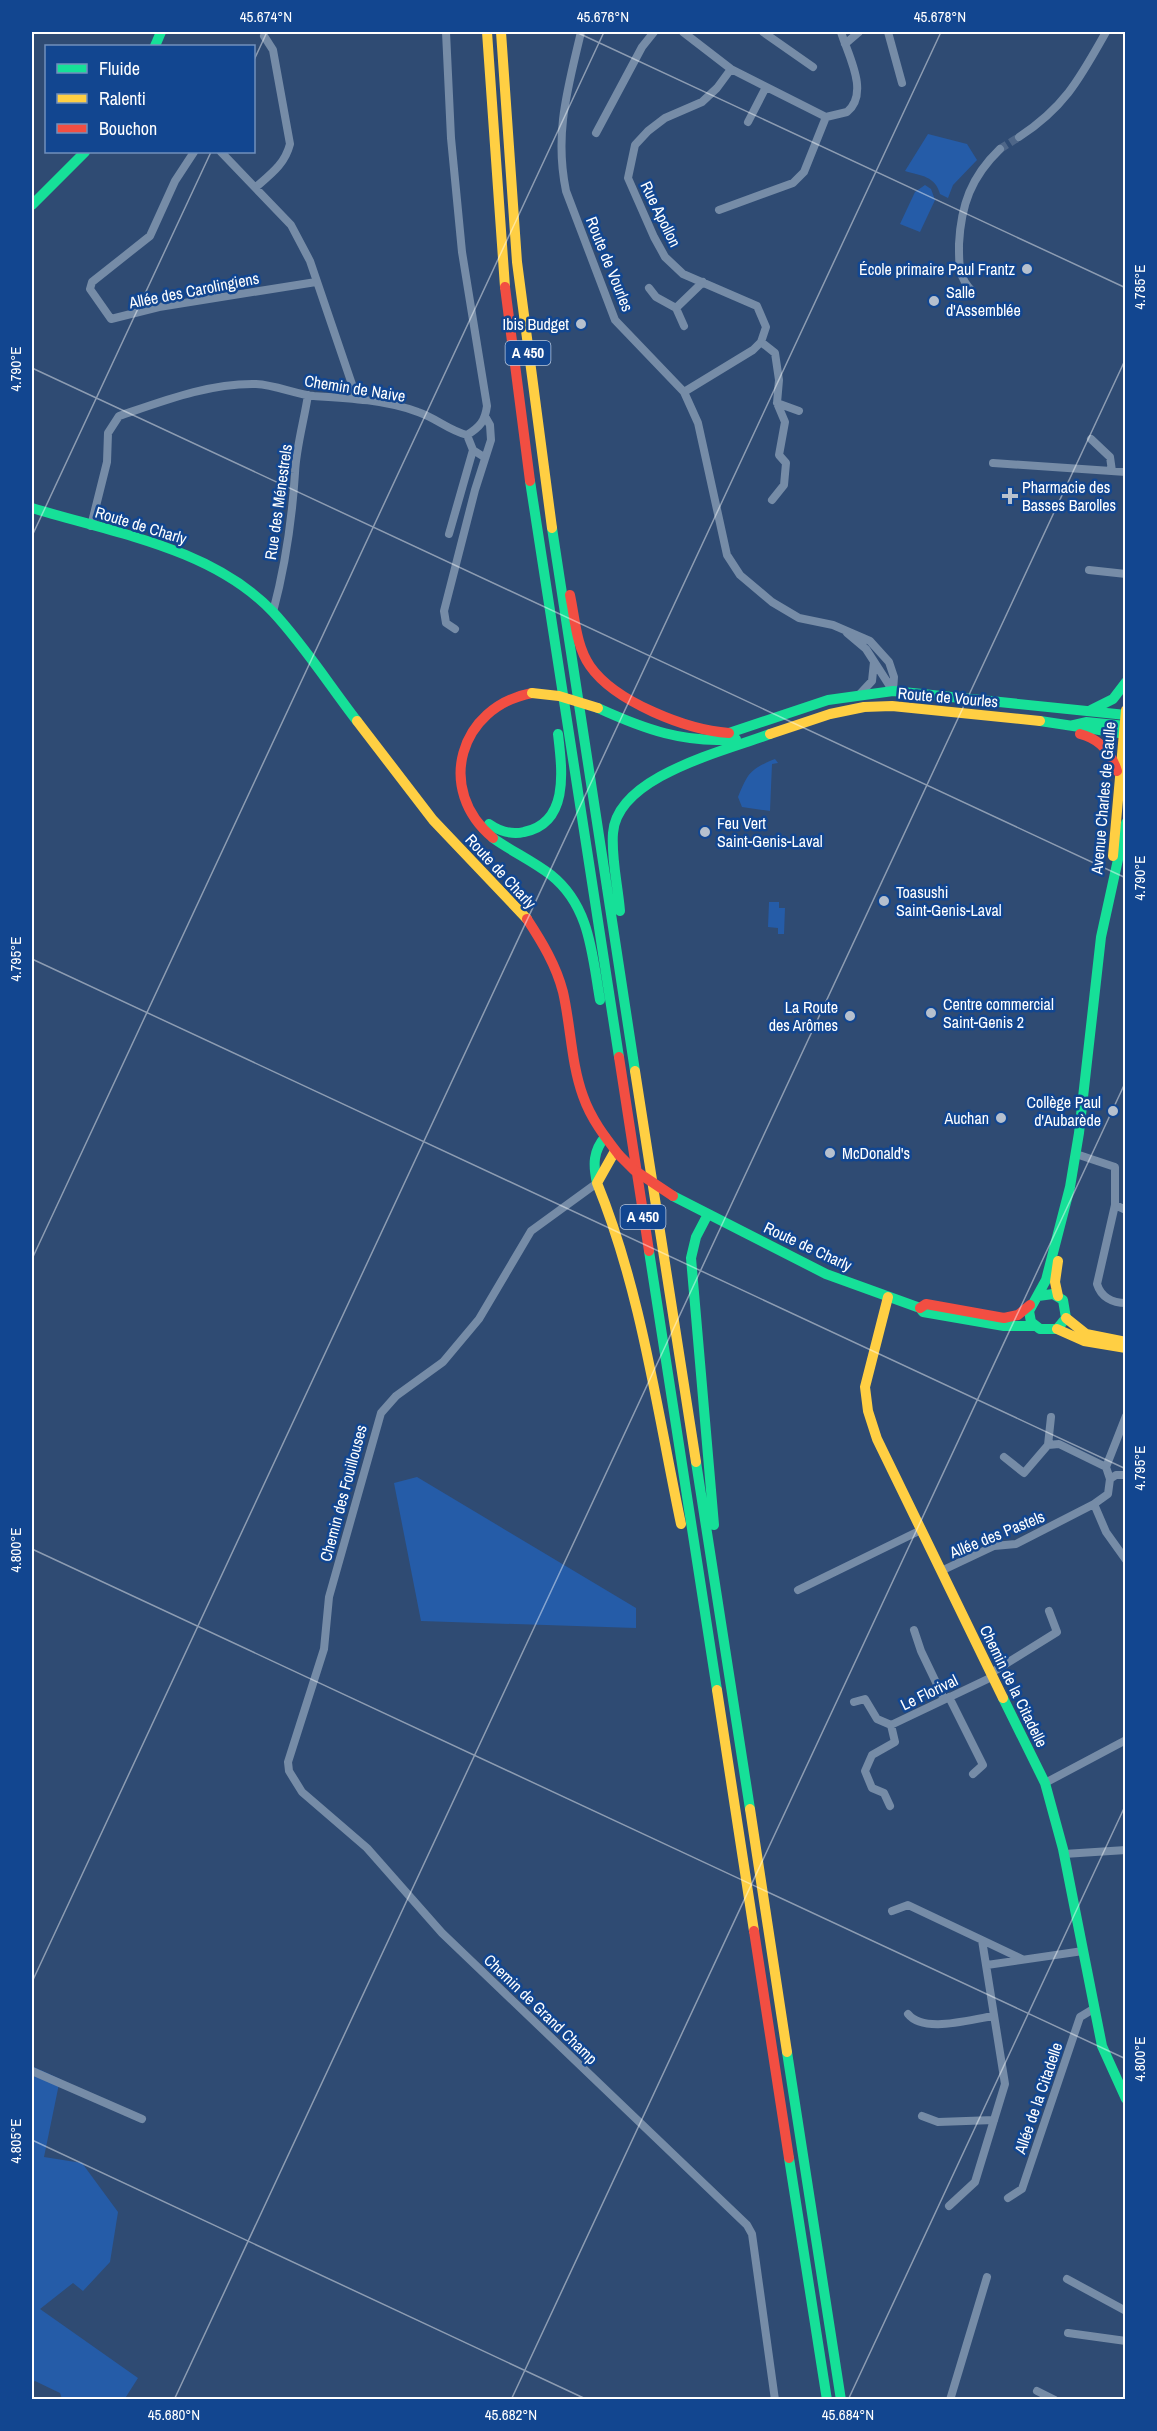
<svg xmlns="http://www.w3.org/2000/svg" width="1157" height="2431" font-family="'Archivo Narrow',sans-serif">
  <style>
    .green { fill: #255ca8 }
    .lines { fill: none; stroke-linecap: round; stroke-linejoin: round }
    .street-tunnel { stroke: #4e6688; stroke-width: 8; stroke-dasharray: 8 4; stroke-linecap: butt }
    .street { stroke: #768ca7; stroke-width: 8 }
    .fast { stroke: #16e098; stroke-width: 10 }
    .slow { stroke: #ffcf43; stroke-width: 10 }
    .jam { stroke: #f24e42; stroke-width: 10 }
    .slow-bridge { stroke: #ffcf43; stroke-width: 10 }
    .jam-bridge { stroke: #f24e42; stroke-width: 10 }
    .ticks { fill: none; stroke: #fff; stroke-width: 1.5; stroke-opacity: 0.45 }
    .poi-dot { fill: #b6c0ce; stroke: #124690; stroke-width: 2 }
    .labels { text-anchor: middle; stroke-width: 5; stroke-linejoin: round; paint-order: stroke }
    .shield { fill: #124690; stroke: #b8c8de; stroke-width: 1.5 }
    .shield-label { font-size: 15px; font-weight: bold; fill: #fff }
    .street-label { font-size: 16px; fill: #fff; stroke: #124690 }
    .poi-label { font-size: 16px; fill: #fff; stroke: #124690; text-anchor: start }
    .neatline { fill: none; stroke: #fff; stroke-width: 2 }
    .ticks-label { font-size: 15px; text-anchor: middle; fill: #fff }
  </style>
  <rect width="100%" height="100%" fill="#2f4b73"/>
  <path class="green" d="M928,134L967,144L977,160L953,185L948,198L940,194C935,176 922,176 905,171Z
    M925,185L931,189L935,200L920,232L900,224L915,192Z
    M775,759L778,763L772,764L770,811L742,807L738,797C748,773 750,769 775,759Z
    M769,902H779V908H785L784,934H778V928L768,927Z
    M417,1477L636,1608V1628L421,1621L394,1483Z
    M32,2066L60,2079L44,2157L82,2163L118,2212L110,2262L83,2291L73,2283L40,2309L138,2378L124,2400L62,2399L60,2393L35,2381L32,2383Z"/>
  <g class="lines">
    <path class="street-tunnel" d="M1000,149L1019,137"/>
    <path class="street" d="M581,32C568,88 554,133 566,191L615,320L684,392L698,423L727,555L740,575L772,602L799,618L833,625L870,641L889,662L894,677L893,691
      M683,32L731,69L826,117L847,112C870,93 848,55 841,32
      M763,32L813,67
      M888,32L902,83
      M845,44L859,32
      M748,122L766,87
      M596,133L642,47L654,32
      M1019,137C1065,107 1080,78 1106,32
      M194,152L175,181L150,236L92,282L90,289L111,319L159,307L316,282
      M221,152L291,225L310,261L357,399
      M256,187C271,174 285,164 290,144L273,50L264,36
      M719,210L793,183L804,172L826,117
      M649,288L656,297L676,308
      M972,291C958,277 959,264 959,244C961,205 971,177 1000,149
      M684,326L676,308L703,282
      M761,342L775,353L779,380L777,403L799,411
      M684,392L753,350L761,342L766,327L757,306L683,274L665,257L654,237L628,178L635,145L648,131L665,118L702,102L717,88L731,69
      M467,435L473,450L484,457
      M1091,439L1110,457L1112,471
      M993,463L1126,472
      M772,500L784,485L786,463L779,455L785,422L777,403
      M91,526L107,462L108,433L119,416C163,401 209,383 256,384C276,385 295,394 314,396C348,398 386,400 418,412C436,418 448,430 467,435C480,427 485,421 487,406L462,252L451,138L446,32
      M449,534L473,450
      M1089,570L1126,574
      M273,612C285,567 292,520 295,473C296,448 304,421 308,395
      M455,629L446,623L444,611L475,490L491,440L490,425L486,418
      M847,633L866,649L893,691
      M859,695L872,681L874,662
      M1076,1154L1115,1167V1205L1097,1284C1101,1297 1112,1303 1126,1303
      M597,1183L531,1231L479,1319L443,1362L396,1396L381,1413L329,1597L324,1649L288,1762L289,1771L302,1792L367,1848L442,1933L747,2225L752,2234L775,2400
      M1115,1205L1126,1210
      M1048,1445L1059,1444L1106,1467
      M1004,1457L1024,1473L1048,1445L1051,1417
      M1110,1479L1116,1475H1126
      M1094,1504L1106,1532L1126,1560
      M941,1571L994,1546L1016,1544L1094,1504L1108,1494L1110,1479L1106,1467L1126,1416
      M798,1590L921,1530
      M914,1630L921,1651L944,1699
      M991,1673L1057,1632L1049,1611
      M949,1697L983,1765L973,1774
      M854,1702L865,1699L877,1719L891,1725L992,1677
      M1045,1783L1126,1740
      M890,1806L884,1793L872,1788L865,1771L872,1755L895,1742L891,1725
      M1064,1854L1126,1850
      M892,1911L908,1905L982,1940L1005,2084L975,2182L949,2206
      M982,1940L1022,1959
      M987,1965L1083,1951
      M908,2014C924,2034 971,2019 994,2016
      M32,2071L142,2119
      M922,2116L938,2122L994,2120
      M1008,2198L1022,2189L1080,2017L1095,2008
      M1067,2279L1126,2311
      M1068,2333L1126,2341
      M1037,2391L1055,2400
      M950,2400L987,2277"/>
    <path class="fast" d="M155,46L161,32
      M32,205L85,152
      M530,481L619,1057
      M32,508C114,533 212,548 273,612C303,644 330,686 357,721
      M552,528L635,1071
      M598,708C644,729 685,744 736,739
      M1091,710L1113,699L1126,682
      M1040,721L1126,734
      M1073,725L1086,722L1126,726
      M729,733L828,700L893,691L1126,715
      M489,824C499,831 512,835 524,832C570,823 562,769 558,734
      M493,838C511,851 533,861 551,875C590,906 592,954 600,1000
      M620,911C618,886 611,858 613,833C617,776 725,751 770,734
      M597,1183C593,1165 593,1151 605,1137
      M673,1196L826,1274L920,1308L923,1312L1004,1326H1035
      M708,1214L696,1237L691,1258L714,1525
      M649,1251L717,1690
      M1038,1296L1053,1294L1063,1300L1066,1318L1057,1329H1040L1031,1322L1029,1311L1046,1280L1070,1187L1079,1133L1101,937L1126,823
      M696,1462L750,1809
      M1003,1698L1045,1783L1063,1849L1102,2046L1126,2099
      M787,2052L841,2400
      M789,2158L827,2400"/>
    <path class="slow" d="M487,32L505,287
      M501,32L517,262L552,528
      M357,721L433,820L527,919
      M770,734L830,714L864,707L892,706L1040,721
      M1113,856L1126,710
      M635,1071L696,1462
      M597,1183L615,1151
      M597,1183C641,1291 657,1410 681,1524
      M1058,1261L1055,1282L1058,1296
      M888,1297L865,1387L868,1411L877,1439L1003,1698
      M1066,1318L1086,1334L1126,1342
      M1057,1329L1084,1341L1126,1348
      M717,1690L754,1931
      M750,1809L787,2052"/>
    <path class="jam" d="M505,287L530,481
      M570,595C575,618 576,646 590,666C615,702 687,730 729,733
      M1080,734C1100,739 1111,752 1117,771
      M493,838C435,790 459,707 532,693
      M527,919C542,942 556,965 563,992C571,1027 571,1063 583,1096C591,1119 605,1137 619,1155
      M619,1057L649,1251
      M920,1308L926,1304L1004,1318L1018,1315L1030,1305
      M754,1931L789,2158"/>
    <path class="slow-bridge" d="M532,693L559,696L598,708"/>
    <path class="jam-bridge" d="M619,1155L634,1170L673,1196"/>
  </g>
  <path class="ticks" d="M576,32L1126,288M254,60L267,32M32,368L1126,878M32,536L211,152M32,959L1126,1469M32,1259L604,32M32,1549L1126,2059M32,1982L941,32M32,2140L588,2400M174,2400L1126,358M511,2400L1126,1081M848,2400L1126,1804"/>
  <g class="poi-dot">
    <circle cx="1027" cy="269" r="6"/>
    <circle cx="934" cy="301" r="6"/>
    <circle cx="581" cy="324" r="6"/>
    <path d="M1007 487h6v6h6v6h-6v6h-6v-6h-6v-6h6z"/>
    <circle cx="705" cy="832" r="6"/>
    <circle cx="884" cy="901" r="6"/>
    <circle cx="931" cy="1013" r="6"/>
    <circle cx="850" cy="1016" r="6"/>
    <circle cx="1113" cy="1111" r="6"/>
    <circle cx="1001" cy="1118" r="6"/>
    <circle cx="830" cy="1153" r="6"/>
  </g>
  <g class="labels">
    <g class="shield">
      <rect x="505.5" y="341" width="45" height="24" rx="4.5"/>
      <rect x="620.5" y="1205" width="45" height="24" rx="4.5"/>
    </g>
    <g class="shield-label">
      <text x="528" y="358">A 450</text>
      <text x="643" y="1222">A 450</text>
    </g>
    <g class="street-label">
      <text transform="translate(661 214) rotate(64)" y="6">Rue Apollon</text>
      <text transform="translate(610 264) rotate(68)" y="6">Route de Vourles</text>
      <text transform="translate(194 290) rotate(-11)" y="6">Allée des Carolingiens</text>
      <text transform="translate(355 388) rotate(9)" y="6">Chemin de Naive</text>
      <text transform="translate(278 502) rotate(-82)" y="6">Rue des Ménestrels</text>
      <text transform="translate(141 525) rotate(17)" y="6">Route de Charly</text>
      <text transform="translate(948 697) rotate(5)" y="6">Route de Vourles</text>
      <text transform="translate(1103 798) rotate(-85)" y="6">Avenue Charles de Gaulle</text>
      <text transform="translate(501 871) rotate(47)" y="6">Route de Charly</text>
      <text transform="translate(808 1246) rotate(25)" y="6">Route de Charly</text>
      <text transform="translate(343 1493) rotate(-75)" y="6">Chemin des Fouillouses</text>
      <text transform="translate(997 1534) rotate(-22)" y="6">Allée des Pastels</text>
      <text transform="translate(1014 1686) rotate(64)" y="6">Chemin de la Citadelle</text>
      <text transform="translate(929 1692) rotate(-26)" y="6">Le Florival</text>
      <text transform="translate(541 2009) rotate(44)" y="6">Chemin de Grand Champ</text>
      <text transform="translate(1038 2098) rotate(-71)" y="6">Allée de la Citadelle</text>
    </g>
    <g class="poi-label">
      <text x="1015" y="275" text-anchor="end">École primaire Paul Frantz</text>
      <text x="946" y="298">Salle<tspan x="946" dy="18">d'Assemblée</tspan></text>
      <text x="569" y="330" text-anchor="end">Ibis Budget</text>
      <text x="1022" y="493">Pharmacie des<tspan x="1022" dy="18">Basses Barolles</tspan></text>
      <text x="717" y="829">Feu Vert<tspan x="717" dy="18">Saint-Genis-Laval</tspan></text>
      <text x="896" y="898">Toasushi<tspan x="896" dy="18">Saint-Genis-Laval</tspan></text>
      <text x="943" y="1010">Centre commercial<tspan x="943" dy="18">Saint-Genis 2</tspan></text>
      <text x="838" y="1013" text-anchor="end">La Route<tspan x="838" dy="18">des Arômes</tspan></text>
      <text x="1101" y="1108" text-anchor="end">Collège Paul<tspan x="1101" dy="18">d'Aubarède</tspan></text>
      <text x="989" y="1124" text-anchor="end">Auchan</text>
      <text x="842" y="1159">McDonald's</text>
    </g>
  </g>
  <rect width="1157" height="2431" fill="none" stroke="#124690" stroke-width="66"/>
  <rect x="45" y="45" width="210" height="108" fill="#124690" stroke="#7190bc" stroke-width="1.5"/>
  <rect x="57" y="64" width="30" height="9" fill="#16e098" stroke="#7190bc" stroke-width="1.5"/>
  <text x="99" y="75" font-size="18" fill="#ffffff">Fluide</text>
  <rect x="57" y="94" width="30" height="9" fill="#ffcf43" stroke="#7190bc" stroke-width="1.5"/>
  <text x="99" y="105" font-size="18" fill="#ffffff">Ralenti</text>
  <rect x="57" y="124" width="30" height="9" fill="#f24e42" stroke="#7190bc" stroke-width="1.5"/>
  <text x="99" y="135" font-size="18" fill="#ffffff">Bouchon</text>
  <rect x="33" y="33" width="1091" height="2365" class="neatline"/>
  <g class="ticks-label">
    <text x="266" y="22">45.674°N</text>
    <text x="603" y="22">45.676°N</text>
    <text x="940" y="22">45.678°N</text>
    <text transform="translate(1140 287) rotate(-90)" y="5">4.785°E</text>
    <text transform="translate(16 369) rotate(-90)" y="5">4.790°E</text>
    <text transform="translate(1140 878) rotate(-90)" y="5">4.790°E</text>
    <text transform="translate(16 959) rotate(-90)" y="5">4.795°E</text>
    <text transform="translate(1140 1468) rotate(-90)" y="5">4.795°E</text>
    <text transform="translate(16 1550) rotate(-90)" y="5">4.800°E</text>
    <text transform="translate(1140 2059) rotate(-90)" y="5">4.800°E</text>
    <text transform="translate(16 2141) rotate(-90)" y="5">4.805°E</text>
    <text x="174" y="2420">45.680°N</text>
    <text x="511" y="2420">45.682°N</text>
    <text x="848" y="2420">45.684°N</text>
  </g>
</svg>
